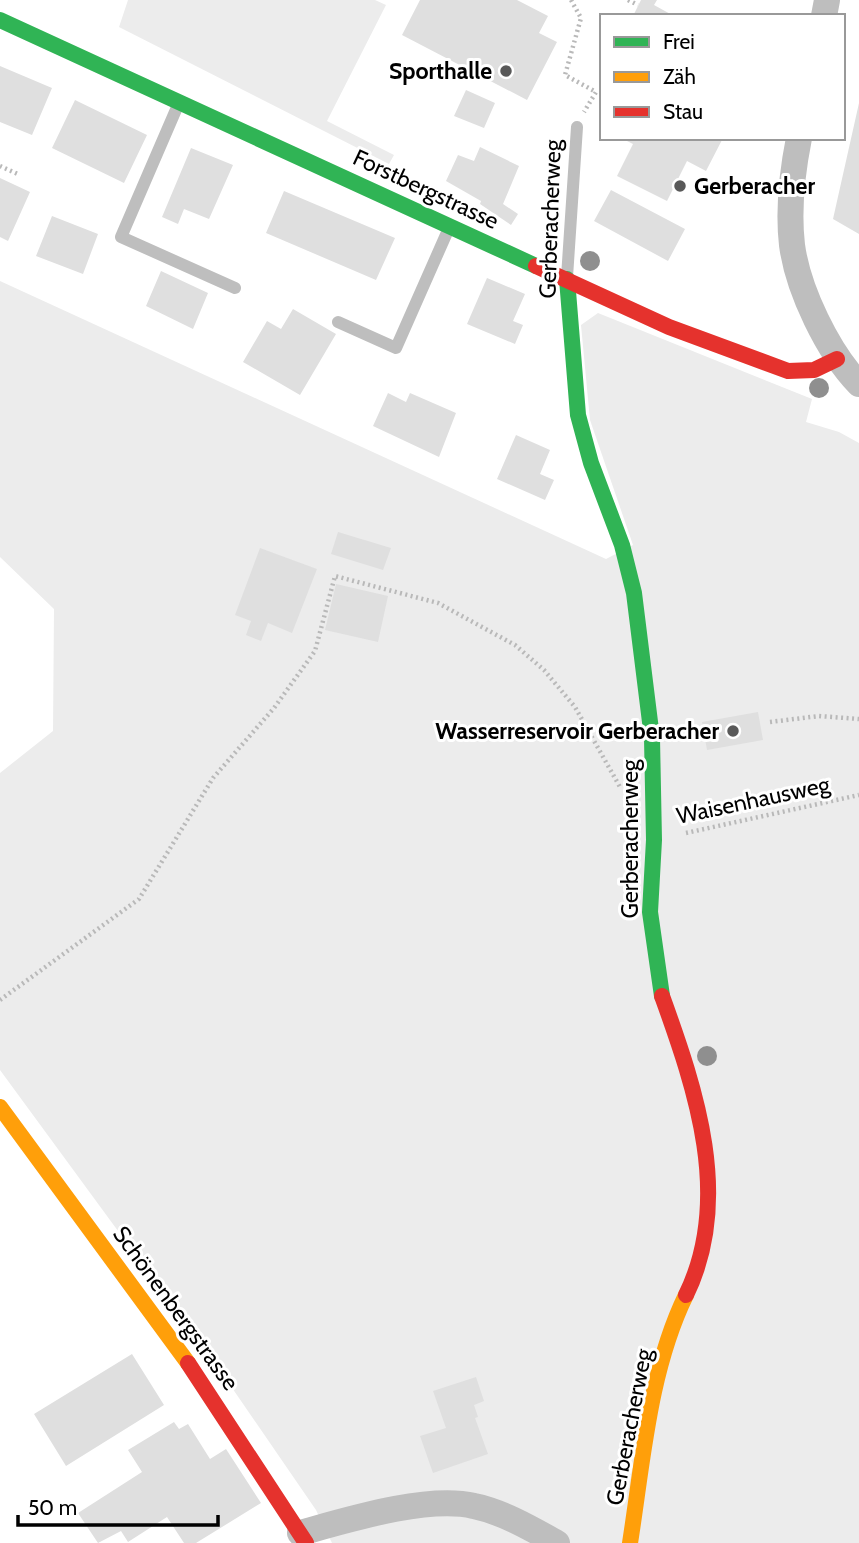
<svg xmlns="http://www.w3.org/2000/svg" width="859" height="1543" font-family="Cabin,sans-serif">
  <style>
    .green { fill: #ececec }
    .building { fill: #dfdfdf }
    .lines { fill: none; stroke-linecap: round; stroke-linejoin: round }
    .path { stroke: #b9b9b9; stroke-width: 4.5; stroke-dasharray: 2 3.5; stroke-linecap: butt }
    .lane { stroke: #bebebe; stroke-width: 12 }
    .street { stroke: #bebebe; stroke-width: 26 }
    .fast { stroke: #30b455; stroke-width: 16 }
    .slow { stroke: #ff9f0a; stroke-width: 16 }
    .jam { stroke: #e5322d; stroke-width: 16 }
    .tree { fill: #8f8f8f }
    .poi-dot { fill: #595959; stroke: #fff; stroke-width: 2.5 }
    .labels { text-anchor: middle; stroke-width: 6; stroke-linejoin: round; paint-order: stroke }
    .poi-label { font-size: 23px; font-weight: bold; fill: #000; stroke: #fff; text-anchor: end }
    .street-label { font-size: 23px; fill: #000; stroke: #fff }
  </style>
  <rect width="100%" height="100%" fill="#fff"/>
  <path class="green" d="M128,0H375L386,5L327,121L394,155L389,164L119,27Z
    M0,281L606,559L633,545L590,420L581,325L598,313L812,399L806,422L839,432L859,443V1543H332L316,1510L217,1366L0,1070V773L53,731L54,609L0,557Z"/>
  <path class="building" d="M420,0H517L548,16L539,33L557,42L527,100L402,35Z
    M641,0H657L654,5L674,16H633Z
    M0,66L52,88L32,135L0,122Z
    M466,90L495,103L484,128L454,116Z
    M75,100L147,135L124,183L52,148Z
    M859,103V234L833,219Z
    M621,138H723L706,171L687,161L667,201L617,176L633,144Z
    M480,147L519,166L503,204L518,214L511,225L480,204L481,201L446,181L458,155L474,161Z
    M191,148L233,165L209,219L184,209L178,224L162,217Z
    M0,178L30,192L8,241L0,237Z
    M611,190L685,229L668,261L594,221Z
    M284,191L395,238L376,280L266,233Z
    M52,216L98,234L83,274L36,256Z
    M161,271L208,293L193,329L146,306Z
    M487,278L525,294L513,321L523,325L515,344L467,324Z
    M293,309L336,334L300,395L243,362L267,321L281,329Z
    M388,393L406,402L410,393L456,413L439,457L373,426Z
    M516,435L550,450L540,474L554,480L545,500L497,479Z
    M338,532L391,548L383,570L331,554Z
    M260,548L317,569L292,633L268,623L261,641L246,635L251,621L235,615Z
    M336,584L388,596L378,642L325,630Z
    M758,712L763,740L707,750L702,722Z
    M132,1354L164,1405L66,1466L34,1414Z
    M476,1377L484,1401L474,1405L478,1417L475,1418L488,1454L433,1473L420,1436L446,1428L433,1391Z
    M174,1422L179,1429L188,1424L210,1459L226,1449L261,1503L196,1543H184L167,1517L128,1542L121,1531L98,1543L78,1513L142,1472L128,1450Z"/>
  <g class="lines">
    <path class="path" d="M571,0L581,18L565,75L596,92L584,112
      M628,0L638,5
      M0,166L20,175
      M770,722L819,716L859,719
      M686,833L859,795
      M0,1000L139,899L213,778L274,708L315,651L335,576L438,603L515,645L544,670L575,707L620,787"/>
    <path class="lane" d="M178,105L121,237L235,288
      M567,277L577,127
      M338,322L396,348L449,228"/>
    <path class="street" d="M824,16L827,0
      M799,138C792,173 788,210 792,245C798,290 828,352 859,384
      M300,1533C347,1520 427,1495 474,1506C503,1512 532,1529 557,1543"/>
    <path class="fast" d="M0,20L536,266
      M567,279L578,415L591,463L622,545L634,593L652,738L654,840L650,912L662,996"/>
    <path class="slow" d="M0,1107L188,1363
      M630,1543C643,1461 649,1371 686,1295"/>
    <path class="jam" d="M536,266L669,327L788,371L814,370L837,359
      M662,996C696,1090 733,1199 686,1295
      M188,1363L306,1543"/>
  </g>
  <g class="tree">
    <circle cx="590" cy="261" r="10"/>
    <circle cx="819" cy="388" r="10"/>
    <circle cx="707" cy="1056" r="10"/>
  </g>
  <g class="poi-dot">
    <circle cx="506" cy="71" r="7"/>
    <circle cx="680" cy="186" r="7"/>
    <circle cx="733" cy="731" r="7"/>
  </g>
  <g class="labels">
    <g class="poi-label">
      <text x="492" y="79">Sporthalle</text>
      <text x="694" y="194" text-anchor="start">Gerberacher</text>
      <text x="719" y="739">Wasserreservoir Gerberacher</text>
    </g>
    <g class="street-label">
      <text transform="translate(426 189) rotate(25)" y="8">Forstbergstrasse</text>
      <text transform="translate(550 219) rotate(-88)" y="8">Gerberacherweg</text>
      <text transform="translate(753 800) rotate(-12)" y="8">Waisenhausweg</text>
      <text transform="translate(630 839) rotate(-90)" y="8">Gerberacherweg</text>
      <text transform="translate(176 1308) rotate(54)" y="8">Schönenbergstrasse</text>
      <text transform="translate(629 1427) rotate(-79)" y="8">Gerberacherweg</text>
    </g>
  </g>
  <rect x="600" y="14" width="245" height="126" fill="#ffffff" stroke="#999999" stroke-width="2"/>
  <rect x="614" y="37" width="35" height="10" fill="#30b455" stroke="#999999" stroke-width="2"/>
  <text x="663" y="49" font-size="21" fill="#000000">Frei</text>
  <rect x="614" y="72" width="35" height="10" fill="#ff9f0a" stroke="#999999" stroke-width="2"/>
  <text x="663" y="84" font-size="21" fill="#000000">Zäh</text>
  <rect x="614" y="107" width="35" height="10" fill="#e5322d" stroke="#999999" stroke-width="2"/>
  <text x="663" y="119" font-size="21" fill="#000000">Stau</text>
  <path d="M18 1515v10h200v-10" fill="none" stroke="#000000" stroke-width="3.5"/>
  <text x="28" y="1515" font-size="21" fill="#000000" stroke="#ffffff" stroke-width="5" paint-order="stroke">50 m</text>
</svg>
